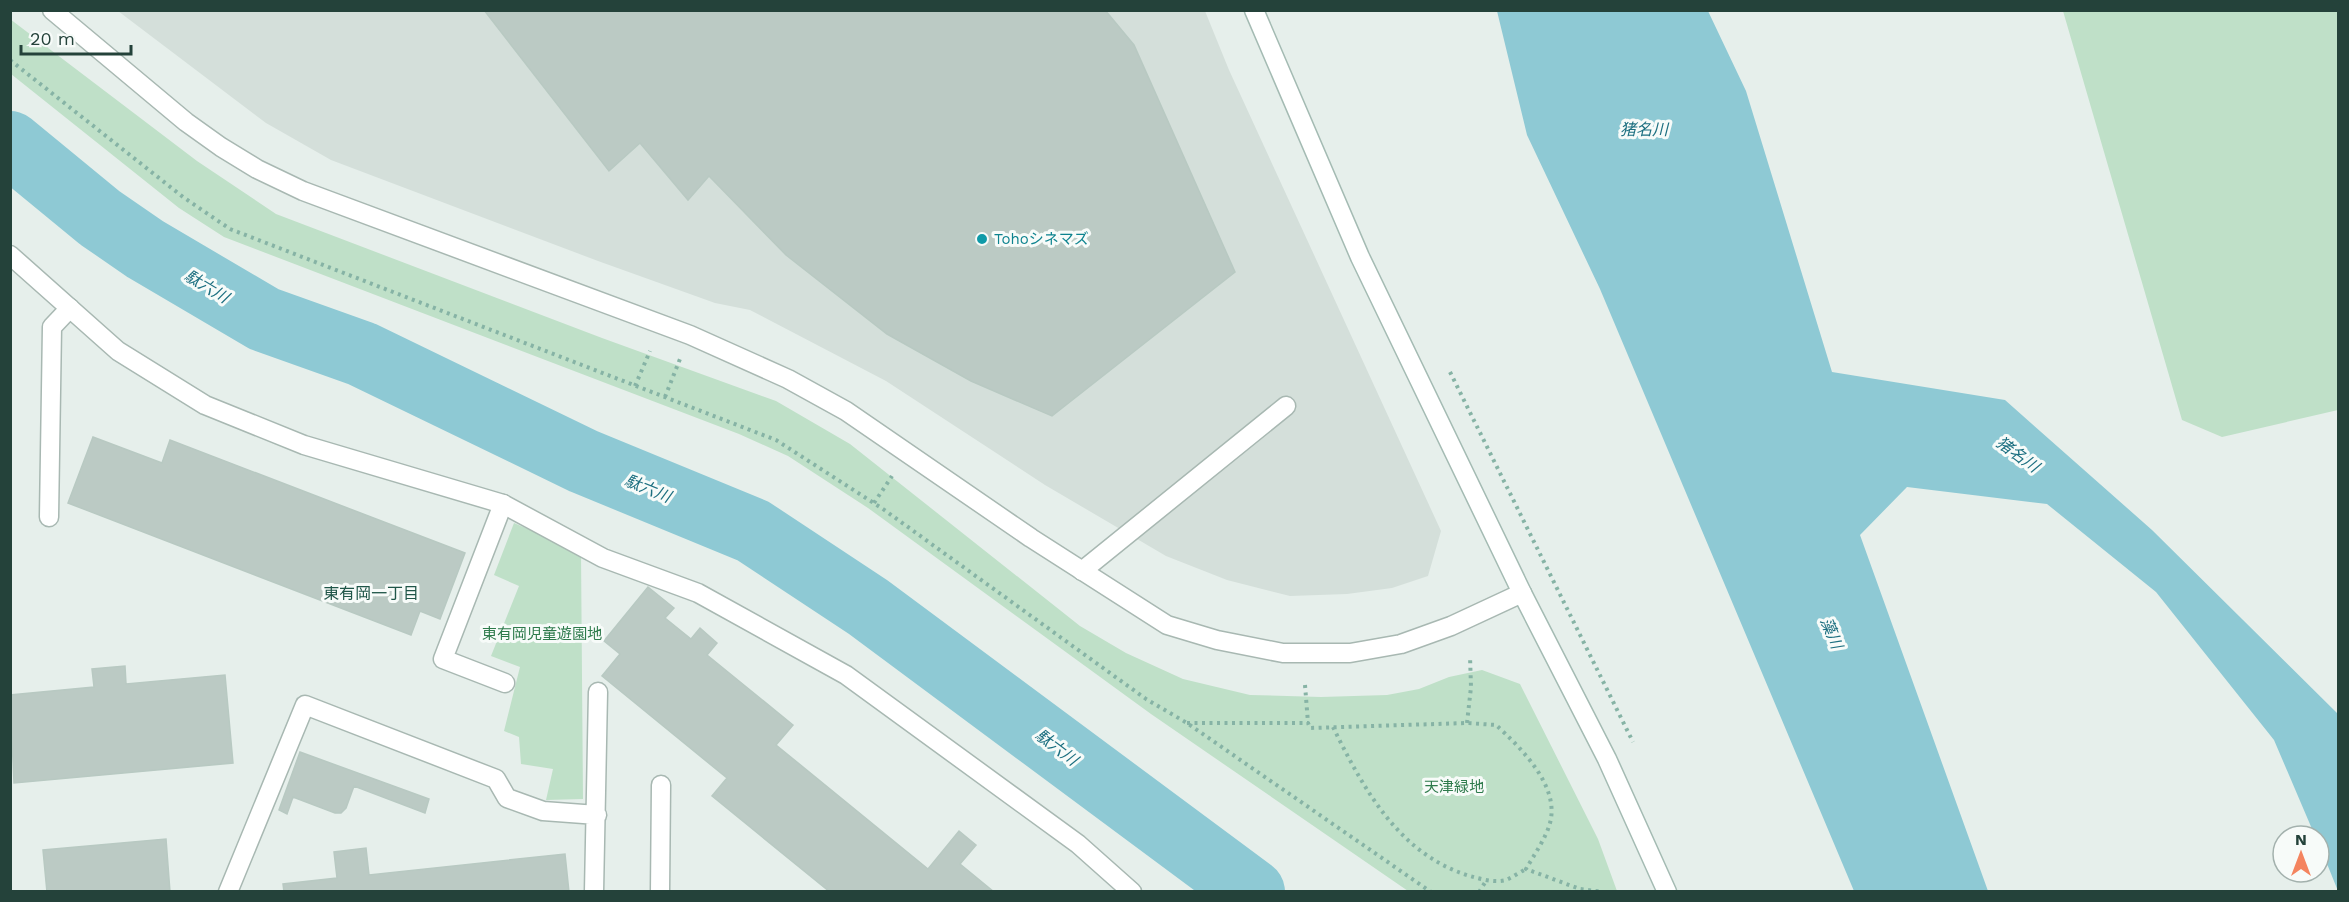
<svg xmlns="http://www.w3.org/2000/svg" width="2349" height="902" font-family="'Work Sans','Noto Sans JP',sans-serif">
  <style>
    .built { fill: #d4dfda }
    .green { fill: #bfe0c8 }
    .water { fill: #8ec9d4 }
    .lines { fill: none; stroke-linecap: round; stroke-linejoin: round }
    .river { stroke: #8ec9d4; stroke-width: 66 }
    .building { fill: #bbcac4; stroke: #b8c9c2; stroke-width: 1.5 }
    .lane-casing { stroke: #a8b8b2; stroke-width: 21 }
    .street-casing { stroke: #a8b8b2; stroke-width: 21 }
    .secondary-casing { stroke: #a4bbb3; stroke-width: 21 }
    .path { stroke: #86b3a5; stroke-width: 4; stroke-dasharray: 3 4.5; stroke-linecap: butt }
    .lane { stroke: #fff; stroke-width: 18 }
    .street { stroke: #fff; stroke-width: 18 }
    .secondary { stroke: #fff; stroke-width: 18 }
    .culture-dot { fill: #0f9aa8; stroke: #f7fbf9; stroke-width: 2 }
    .labels { text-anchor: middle; stroke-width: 6; stroke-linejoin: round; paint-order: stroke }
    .culture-label { font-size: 15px; fill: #0d838f; stroke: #f7fbf9; text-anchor: start }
    .park-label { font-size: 15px; fill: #2d7a4b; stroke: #f7fbf9 }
    .water-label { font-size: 16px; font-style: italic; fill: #1c6f80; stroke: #f7fbf9 }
    .neighbourhood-label { font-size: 16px; fill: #1f5548; stroke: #f7fbf9 }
  </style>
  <rect width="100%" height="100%" fill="#e6efeb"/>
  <path class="built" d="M118,11H1205L1229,70L1441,531L1428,576L1392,588L1347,594L1290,596L1227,580L1166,556L1045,485L886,381L750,310L715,303L598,261L331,160L266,123Z"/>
  <path class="green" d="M2063,11H2338V410L2222,437L2182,420Z
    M10,19L197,161L276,214L602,338L776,401L850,444L1080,626L1126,653L1183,679L1250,695L1321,697L1387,695L1419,689L1449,677L1482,670L1520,684L1598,839L1617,891H1408L1151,714L868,508L788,456L739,434L224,237L179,208L11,74Z
    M514,523L581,552L583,799L546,800L553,769L521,764L519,737L504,731L520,667L491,656L519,586L494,575Z"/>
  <path class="water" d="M1497,11H1708L1746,91L1832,372L2005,400L2152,530L2338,714V891L2319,844V836H2315L2274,740L2156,592L2047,504L1907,487L1860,535L1988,891H1854L1600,289L1527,135Z"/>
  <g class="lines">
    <path class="river" d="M10,144L100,218L145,249L264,319L362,354L583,461L753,531L868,607L1252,892"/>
  </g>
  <path class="building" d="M484,10H1105L1134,45L1235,272L1052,416L971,381L887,334L786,255L709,176L688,200L640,143L609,171Z
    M93,437L162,463L170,440L465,553L440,619L420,611L411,635L68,503Z
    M648,587L674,608L665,618L691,639L700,628L717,643L707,655L793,725L776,745L928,869L959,831L976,845L960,864L994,892H830L712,796L727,778L602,676L620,654L604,641Z
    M125,666L126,684L225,675L233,763L14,783L10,695L94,687L92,669Z
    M300,752L429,799L425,813L354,786L346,808L341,813H335L293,797L287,814L279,810Z
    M166,839L170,892H47L43,850Z
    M366,848L369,875L565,854L569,892H284L283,884L337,878L334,852Z"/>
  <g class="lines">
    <defs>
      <path id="lane" d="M503,504L443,659L505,683
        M49,517L52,327L70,308
        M1082,571L1286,406
        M228,892L305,705L496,779L507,798L543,811L597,815
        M594,892L598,692
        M660,892L661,785"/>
      <path id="street" d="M52,10L186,122L221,147L257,169L303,191L690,335L788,379L846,411L1031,538L1167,625L1217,640L1283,653H1350L1401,644L1451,626L1522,593
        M10,255L118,351L205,405L304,445L503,504L603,558L698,593L846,675L1078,844L1132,892"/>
      <path id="secondary" d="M1254,10L1360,257L1522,593L1607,759L1667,892"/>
    </defs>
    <use href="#lane" class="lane-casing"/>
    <use href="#street" class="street-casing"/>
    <use href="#secondary" class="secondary-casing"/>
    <path class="path" d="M10,60L183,197L230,229L776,440L883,509L1146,699L1187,723L1431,892
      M1450,372L1633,742
      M635,386L650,351
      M665,397L680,359
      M874,503L892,476
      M1305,685L1308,723
      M1187,723H1308L1310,728L1467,723L1496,725C1521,748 1560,786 1550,823C1546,838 1534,855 1526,869L1580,889L1604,892
      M1467,723L1471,687L1470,656
      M1333,727C1363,788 1399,855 1470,876C1481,879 1494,883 1506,880C1513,877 1520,872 1526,869
      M1479,892L1486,881"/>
    <use href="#lane" class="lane"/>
    <use href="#street" class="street"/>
    <use href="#secondary" class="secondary"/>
  </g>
  <circle class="culture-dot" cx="982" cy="239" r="6"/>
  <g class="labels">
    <g class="culture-label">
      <text x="994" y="244">Tohoシネマズ</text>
    </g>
    <g class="park-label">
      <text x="542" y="639">東有岡児童遊園地</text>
      <text x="1454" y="792">天津緑地</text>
    </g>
    <g class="water-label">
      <text x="1644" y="135">猪名川</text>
      <text transform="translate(207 286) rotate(31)" y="6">駄六川</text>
      <text transform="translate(2018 454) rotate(36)" y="6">猪名川</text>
      <text transform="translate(648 488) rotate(22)" y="6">駄六川</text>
      <text transform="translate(1832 633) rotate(67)" y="6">藻川</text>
      <text transform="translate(1057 747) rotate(37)" y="6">駄六川</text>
    </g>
    <g class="neighbourhood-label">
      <text x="371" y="599">東有岡一丁目</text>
    </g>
  </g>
  <rect width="2349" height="902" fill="none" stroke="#24423a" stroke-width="24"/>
  <g transform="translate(2301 854)"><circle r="28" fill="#f7fbf9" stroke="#a3b1ad" stroke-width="1.5"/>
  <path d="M0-4.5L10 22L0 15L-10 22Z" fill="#f4845f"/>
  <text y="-9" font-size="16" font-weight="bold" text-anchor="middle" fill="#24423a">N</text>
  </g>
  <path d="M21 45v9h110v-9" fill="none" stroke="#24423a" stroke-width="3"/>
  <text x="30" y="45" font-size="18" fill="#24423a" stroke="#f7fbf9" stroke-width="4.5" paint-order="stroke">20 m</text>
</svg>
